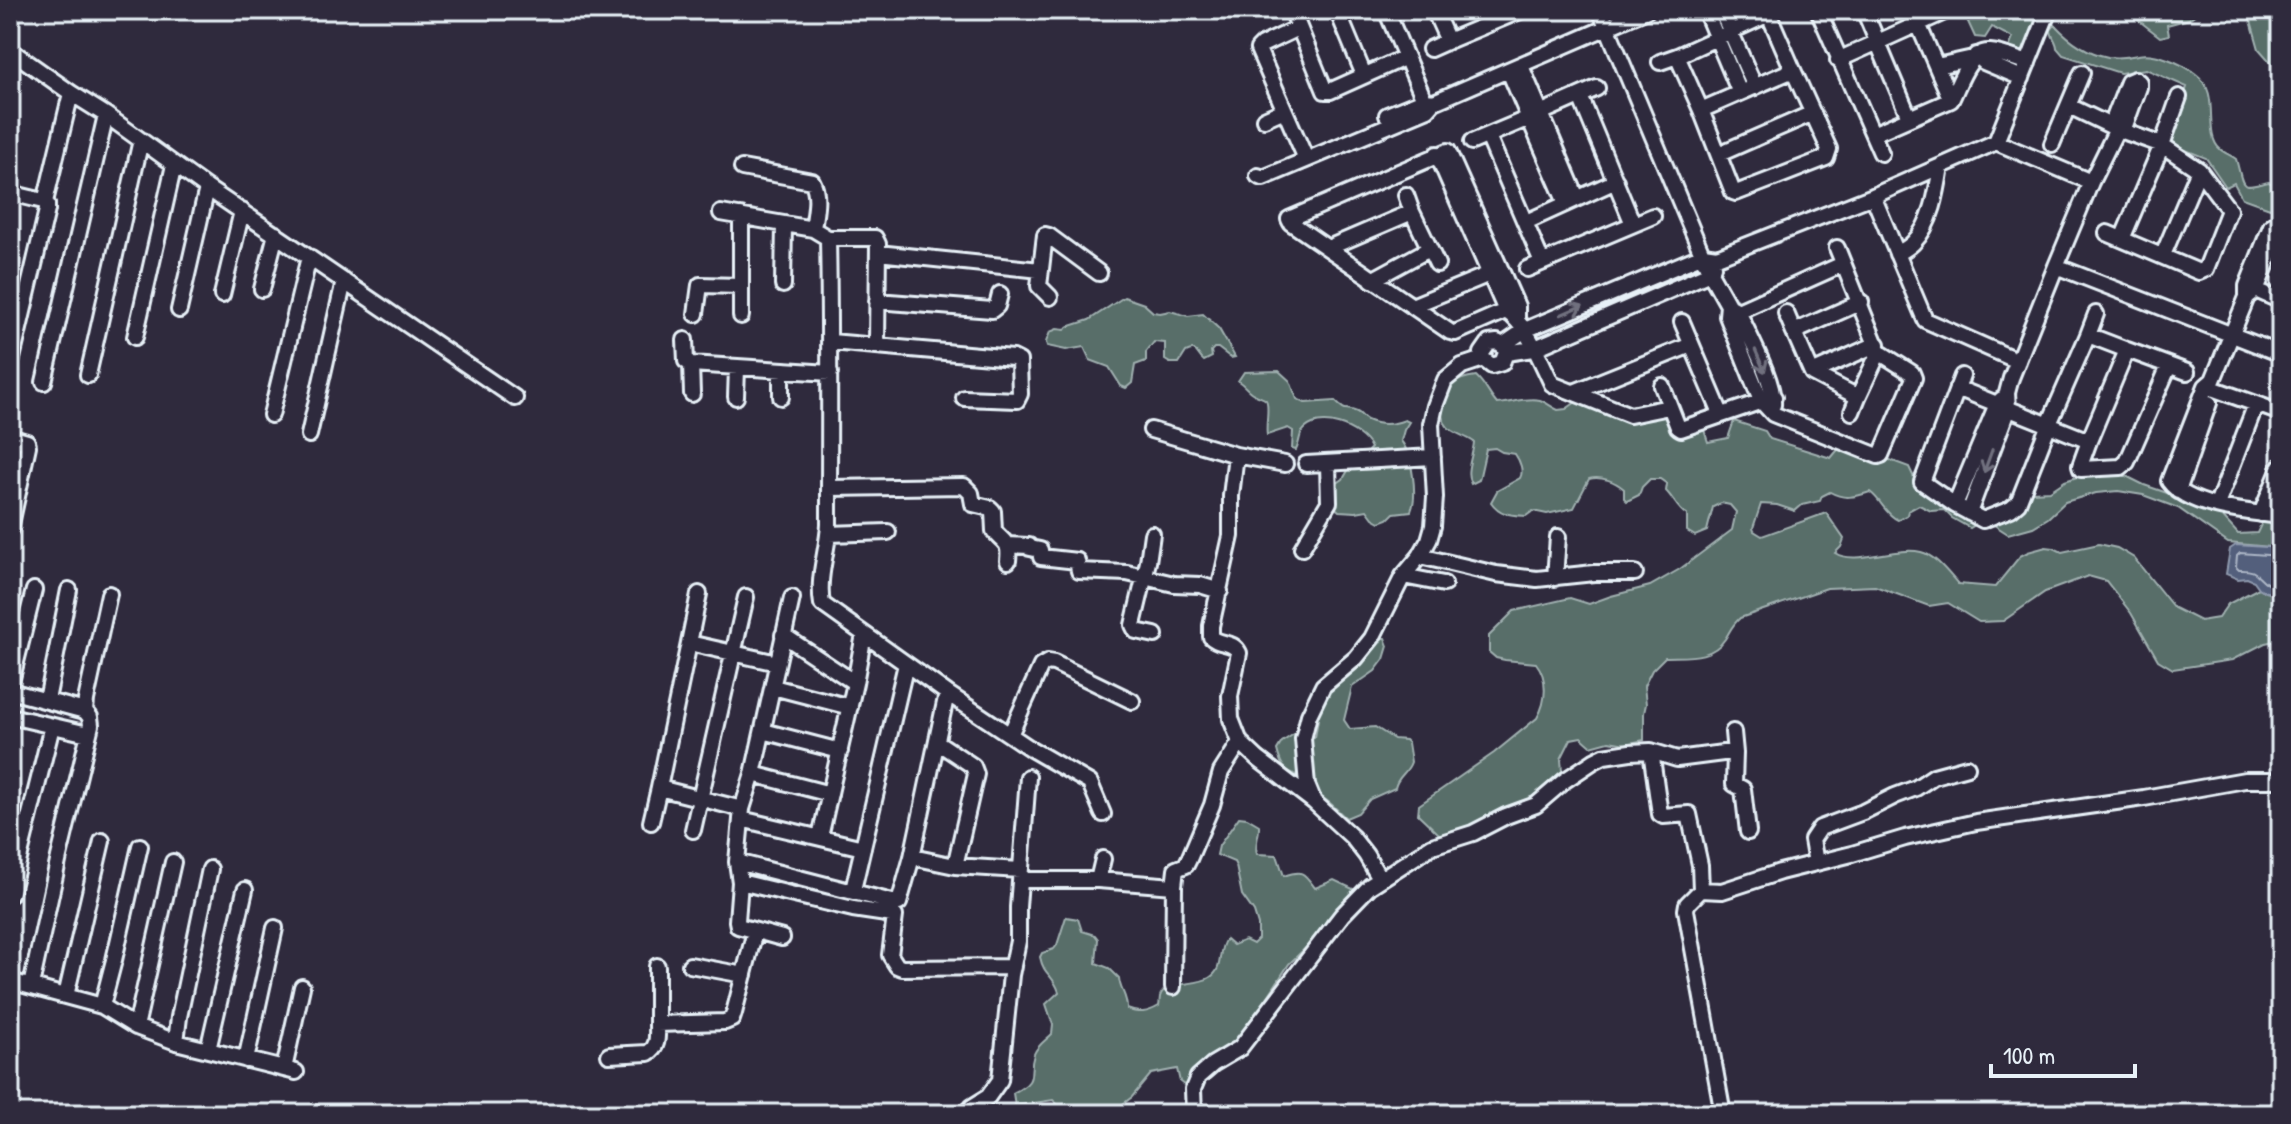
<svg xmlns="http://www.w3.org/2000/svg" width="2291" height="1124" font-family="'Patrick Hand',sans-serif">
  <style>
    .green { fill: #586e69; stroke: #a0b0b0; stroke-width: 2 }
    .water { fill: #525e7b; stroke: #8e99ad; stroke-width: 2 }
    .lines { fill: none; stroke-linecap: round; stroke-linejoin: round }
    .shore { stroke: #acb6c6; stroke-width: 2 }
    .minor-casing { stroke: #e8f1f8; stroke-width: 20 }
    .minor { stroke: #2f2a3d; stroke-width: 14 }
    .oneway { stroke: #70707e }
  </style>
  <rect width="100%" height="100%" fill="#2f2a3d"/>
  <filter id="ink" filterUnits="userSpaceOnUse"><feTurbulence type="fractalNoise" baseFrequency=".0125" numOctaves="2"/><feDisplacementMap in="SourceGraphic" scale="16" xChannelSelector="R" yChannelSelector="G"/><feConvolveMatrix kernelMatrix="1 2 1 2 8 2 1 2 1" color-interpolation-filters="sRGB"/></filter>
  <g filter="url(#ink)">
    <path class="green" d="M1951,10H1969L1973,13L2006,20L2028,10H2032L2036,13L2039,22L2026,54L2009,48L2013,38L1992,27L1985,38L1975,37L1964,13Z
      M2128,10H2146L2152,16L2168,11L2183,14L2188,10H2201L2189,19L2167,25L2169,35L2160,37L2129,13Z
      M2248,10H2271L2276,37L2281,47V74L2259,49Z
      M2055,25C2069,40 2087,53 2108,57C2118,58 2129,57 2138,55C2155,51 2183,64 2196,74C2222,93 2202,133 2220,149C2224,153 2231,155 2236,159C2245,190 2238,189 2269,182L2281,188V205L2275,203L2270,208L2242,198L2234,183L2226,187L2206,158L2168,143L2187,87L2146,69L2120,73L2063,55L2057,48C2057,41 2051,37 2051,30Z
      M1124,297L1144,304L1153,312L1160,313L1170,311L1188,316L1203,314L1219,329L1235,357L1231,358L1218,348H1214L1211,351L1212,357L1204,361C1196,355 1198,346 1186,352L1179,363H1170L1165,360V343L1154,342L1146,352V361L1135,365L1132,383L1126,388L1121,386L1109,367L1090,360L1084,347L1066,350L1047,346L1046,342L1050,332L1057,329L1065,330L1067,327L1089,320Z
      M1279,371L1290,381L1297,399L1305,403L1335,401C1348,414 1344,406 1357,412C1361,414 1363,418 1367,420C1380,426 1392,425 1405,420L1409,422L1404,430L1401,441C1412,454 1418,495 1411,511L1394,513L1388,519L1380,522L1373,518L1367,510L1356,512L1339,511L1332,505L1333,486L1343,479L1349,469L1371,448C1361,428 1318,410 1302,432C1299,437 1299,445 1296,450L1292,449L1293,431L1288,428L1267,435C1265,426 1270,405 1266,400C1263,397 1258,397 1254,394C1247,391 1245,385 1238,381L1244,372Z
      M1476,376C1485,384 1489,395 1497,404C1511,403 1526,397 1540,400C1546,402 1551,407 1558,410L1566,409L1576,402L1633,423L1664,412L1674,435L1703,427L1708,442L1728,438L1734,421L1765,431L1770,439L1831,458L1841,446L1884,460H1890L1909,467L1919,488L1978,523L1970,528L1952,518L1944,510L1931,511L1919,505L1908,511L1907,515L1898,520C1885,514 1882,501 1870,492C1855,497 1844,500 1830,492L1822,496L1820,501L1802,505L1795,511L1777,505L1761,504L1753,528L1754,531L1762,536L1826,513L1844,539L1841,547L1835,553C1855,566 1895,546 1921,552C1935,555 1949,574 1958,584L1995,587L2020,556L2028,552L2046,547L2054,548L2062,552L2099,544L2117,548L2134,558L2174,608L2200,621L2218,618L2228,604L2259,588L2266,592L2281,595V640L2265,643L2232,660L2173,669L2158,660L2131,613L2106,581L2088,576L2045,592L2003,621L1979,622L1948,603L1929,606L1875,586L1827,588L1740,618C1732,625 1730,631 1725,639C1711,660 1686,656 1665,657L1652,670L1644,686L1646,704L1644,713V740L1626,744L1609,741L1591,746L1581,737L1571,739L1561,759L1562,771C1552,779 1543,789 1533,796C1507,814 1473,830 1442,837L1418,814L1419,805L1494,753L1537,718C1547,701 1548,678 1536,663L1505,660L1496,658L1489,652V636L1514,611L1570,598L1589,604L1611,596L1650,586L1680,569L1732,530L1736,512L1730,505L1721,503L1713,507L1707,531L1695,536L1687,531V515C1678,510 1674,499 1666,491L1667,484L1660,479H1650L1642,487L1639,495L1627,501L1624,498V489C1615,481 1601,476 1589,479L1574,508L1547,514L1533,511L1526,516C1511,515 1500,515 1491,502L1497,491L1520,478C1524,471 1520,461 1515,454L1502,452L1495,448L1486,449L1479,480L1471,484C1464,472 1473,456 1474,442C1466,436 1452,433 1447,426C1442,420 1442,415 1441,407C1441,387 1457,378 1476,376Z
      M2122,474L2144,485L2202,505L2221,515L2238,534L2257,533L2267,512L2281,517V548L2228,543L2178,508L2143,495L2118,491L2096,493L2065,502L2048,518L2033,527L2008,534L1994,525L2002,509L2032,492L2050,491L2065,481L2077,477Z
      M1381,638H1385L1388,646L1384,659L1375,671L1352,687L1344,720L1350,729L1375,727L1394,739L1405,740L1408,743L1411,762C1407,774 1398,775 1395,788L1370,799L1358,813L1346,818C1340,813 1336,808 1331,804C1318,793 1316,796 1308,779C1289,773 1282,772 1277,750L1282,742L1294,734L1315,737C1317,727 1318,715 1321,706C1329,683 1361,652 1381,638Z
      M1239,817L1247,818L1259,825C1260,836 1254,843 1257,854L1277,855L1284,876C1303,869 1304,873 1315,888L1334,880L1355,890V894L1327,919L1320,934L1289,964L1243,1035L1225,1053L1190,1082L1184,1085L1180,1082L1177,1069L1151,1074L1132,1097L1110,1114H1060L1059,1106L1053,1100L1015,1106L1013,1093C1040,1079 1027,1076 1034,1054C1037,1046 1046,1040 1052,1034L1053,1025L1046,1004L1059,992C1053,974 1044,976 1040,957L1042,953L1054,949L1057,945L1066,917L1078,919L1082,931L1095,935L1098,939L1096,963L1109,968L1119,978C1120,991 1127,994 1127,1009C1139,1014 1147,1013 1159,1006C1160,1002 1159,997 1161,994C1167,982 1198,985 1209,978C1225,969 1216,952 1226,939L1233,945L1245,940L1253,944L1258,939V925L1254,912L1242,895L1236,866L1234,862L1217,855L1219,846Z"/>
    <path class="water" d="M2236,545L2281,548V595L2266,592L2259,588L2254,581L2247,578L2238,579L2226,574L2230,549Z"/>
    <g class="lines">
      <path class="shore" d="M2281,556L2240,553L2237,556L2236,567L2239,570C2259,569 2255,576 2268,584C2269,585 2279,586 2281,587"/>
      <defs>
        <path id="minor" d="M1292,10L1325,91H1330L1406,57
          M1337,10L1364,75
          M1386,10L1428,109
          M1434,10L1448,41L1522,10
          M1600,10L1710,273L1728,305L1727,316L1761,401L1773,414L1878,456L1881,455L1914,378L1912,373L1879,352L1858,397L1812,373
          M1705,10L1740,93
          M1721,10L1755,87
          M1818,10L1881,153
          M1864,10L1909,117
          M1767,15L1770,17L1793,70L1701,110L1677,56Z
          M1298,28L1262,45L1258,49L1306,159
          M1430,49L1448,41
          M10,50L71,93L45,202
          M1976,55L1984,62L2022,78
          M1838,60L1949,10
          M1660,62L1677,56
          M1521,66L1577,198
          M1937,66L1973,58
          M71,93L106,115L207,188L515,398
          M1580,96L1633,224
          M1951,100C1959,85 1969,50 1990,52C2002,53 2016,59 2028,63
          M2069,106L2117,129
          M1701,110L1733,192L1736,193L1826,158L1829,149L1793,70
          M1387,115L1424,100L1434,102
          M1264,119L1284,110
          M2111,126L2128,82L2135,79L2139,82V87L2123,131
          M1873,134L1951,100L1912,10
          M1488,136L1542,262
          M1472,142L1529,118L1509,71
          M1996,142L2091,182
          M2052,144L2082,73
          M1437,154L1506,311C1527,324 1541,362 1552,384L1630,415L1669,407
          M1719,154L1813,113
          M742,168L812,181C820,195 815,213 813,229
          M1258,176L1263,178L1428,109L1434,102L1647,10
          M10,193L43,201L47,204V210L10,367
          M1406,195L1412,212L1437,264
          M1873,196L1925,320L2018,361
          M1566,203L1529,118L1597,88
          M721,213L813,229L828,238H875L878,244L877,345
          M741,216V316
          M1526,222L1616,181
          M2281,226L2276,223L2271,226L2247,286V297L2213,380L2206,386L2169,481C2189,508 2249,512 2281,516
          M2107,233L2199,272L2206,269L2229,210L2199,170L2162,145L2117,129L2091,182L2056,266L2281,354
          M828,238C830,334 829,429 829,524C828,550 817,577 822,604L947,693
          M2122,239L2162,145L2179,97
          M1328,248L1412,212
          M1837,248L1879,352
          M878,253L1040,270
          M1897,254C1902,251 1908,248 1913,243C1932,224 1937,192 1941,166
          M2163,255L2199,170
          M1527,269L1653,216
          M1372,280L1429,249
          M783,285L784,224
          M2247,286L2281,301
          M262,289L276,234
          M222,295L242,211
          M1050,297L1039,286L1045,235L1049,236L1099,273
          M2247,297L2256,290L2281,229
          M877,301L992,310L997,306L1000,294
          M1861,302L1794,332L1812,373L1877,344
          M1412,306L1499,270
          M1733,308L1738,311C1748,334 1775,382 1773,405
          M179,310L207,188
          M1786,313L1794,332
          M696,314L700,285L741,286
          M1727,316L1843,264
          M1517,318V306L1448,151L1289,219L1291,223L1450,332L1455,333L1517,306
          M1682,322L1721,414
          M2088,335L2096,314
          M135,337L174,165
          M685,340L686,361L691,364L830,373
          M831,342L1013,358L1019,361L1020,394L1017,400L964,398
          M1503,345L1506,353L1502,363L1492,366L1483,359L1482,353L1489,343L1497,342L1503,345L1525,330L1703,255L1717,257L1873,196L1996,142L2049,10
          M1506,353L1533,349L1710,273L1713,266
          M691,364L692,394
          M88,375L141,140
          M1962,376L1922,482L1955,505L1983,520L2011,509L2018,503L2049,424L2088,335L2127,350
          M44,382L106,115
          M1662,386L1678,427L1681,429L1774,397
          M2206,386L2281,413
          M1957,388L2089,441L2080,466L2081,469L2121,467L2127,462L2169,366
          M1574,392L1691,345
          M736,397L737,368
          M781,397V370
          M1852,412L1858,397
          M271,415L309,257
          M1151,430L1236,455L1231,496V536L1211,626V637C1220,646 1233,640 1239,653L1230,696L1231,719L1240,742L1258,759L1314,802
          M309,435L344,281
          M10,437L27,442L28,446L10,529
          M2089,441L2127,350L2187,372
          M1236,455L1285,464
          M1306,464L1433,457
          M829,488L964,486L971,493L973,504L990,508L993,511L994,531C1005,544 1010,541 1008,561
          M2178,491L2209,403
          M1955,505L1997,404L2002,399
          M2217,505L2256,404
          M1969,513L2008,408L2007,393L2011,378L2056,266
          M2261,514L2281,466
          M829,534L888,532
          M1152,534L1148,562L1133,625L1136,631L1155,635
          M1007,545L1029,546L1030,548L1040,550L1041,557L1077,561L1079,571L1127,573L1174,584L1200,585L1220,591
          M1302,548L1329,502L1328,464
          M1420,556L1496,574L1537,579L1594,573H1635
          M1403,576L1444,584
          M1555,578L1558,537
          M783,635L855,683
          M689,643L699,594
          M10,686L34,590
          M773,687L850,707
          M10,691L85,711
          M47,700L69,590
          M10,716L88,734
          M763,731L840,751
          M1733,732L1735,753
          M1010,735L1041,666L1048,662L1054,663L1132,701
          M937,742L973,766L976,774L955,866
          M1651,751L1677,759L1723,753H1735L1734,784L1743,789L1748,832
          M753,774L830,794
          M742,809L659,788L689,643L777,663
          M741,819L863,848
          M651,822L659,788
          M693,830L746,597
          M820,837L855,683L864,634
          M912,857L955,866L1020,870
          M737,862L896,903
          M1816,863L1812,840L1820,828L1863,812L1895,796L1916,788L1934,776L1967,767
          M1380,879L1366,855L1352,837L1314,802L1307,785L1303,739L1309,715L1323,686L1356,658L1372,638L1403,576L1420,556L1429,540L1433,526L1435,497L1431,424L1435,406L1445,380L1462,366L1483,359
          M1020,880H1098L1174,886
          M1098,880L1103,859
          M740,882L853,909L893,915
          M853,890L906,664
          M1701,890L1722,891L1780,872L1852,854L1905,838L1976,822L2144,798L2245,780H2281
          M10,895L52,726
          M899,903L912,857L947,693L1031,749L1090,783L1103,814
          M895,916L890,955L897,966L902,968L1013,967
          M782,938L738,926L737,921L740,882L737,862L742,809L753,774L792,598
          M690,965L744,975
          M657,966V1024L725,1022L732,1019L734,1013L755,931
          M10,981L102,1006L114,960L140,846
          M31,986L59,857L91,725L90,717L85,711L86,700L109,594
          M1173,987L1174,886L1176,869L1186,865L1189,859L1212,805L1221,772L1240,742
          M66,996L102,841
          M102,1006L136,1027L173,862
          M136,1027L176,1042L179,1017L210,869
          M176,1042L296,1072
          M208,1050L245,890
          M609,1055L648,1053C659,1047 657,1035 657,1024
          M246,1060L275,928
          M284,1069L302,987
          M968,1114L972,1107L988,1097L1000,1080L1011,975L1018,941V907L1028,777
          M1194,1114L1193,1089L1198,1077L1213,1064L1240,1048L1342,915L1370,886L1432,846L1473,833L1506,816L1536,805L1564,781L1594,761L1604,756L1630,752L1651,751L1660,814L1663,816L1689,814L1700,865L1701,890L1687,904L1686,910L1723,1114"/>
      </defs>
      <use href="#minor" class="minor-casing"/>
      <use href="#minor" class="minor"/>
    </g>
    <defs><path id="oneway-shaft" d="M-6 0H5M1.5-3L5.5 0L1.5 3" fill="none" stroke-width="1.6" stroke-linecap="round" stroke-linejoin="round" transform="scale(2)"/></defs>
    <g class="oneway">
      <use href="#oneway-shaft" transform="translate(1572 310) rotate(-23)"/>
      <use href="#oneway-shaft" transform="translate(1760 361) rotate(67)"/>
      <use href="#oneway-shaft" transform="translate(1988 461) rotate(110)"/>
    </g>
  </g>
  <rect width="2291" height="1124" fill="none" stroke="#2f2a3d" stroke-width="40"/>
  <rect x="20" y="20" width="2251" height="1084" fill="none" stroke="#e8f1f8" stroke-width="3" filter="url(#ink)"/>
  <path d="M1991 1064v12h144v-12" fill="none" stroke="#e8f1f8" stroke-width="4"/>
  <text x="2003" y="1064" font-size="24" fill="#e8f1f8" stroke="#2f2a3d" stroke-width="6" paint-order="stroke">100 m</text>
</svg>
